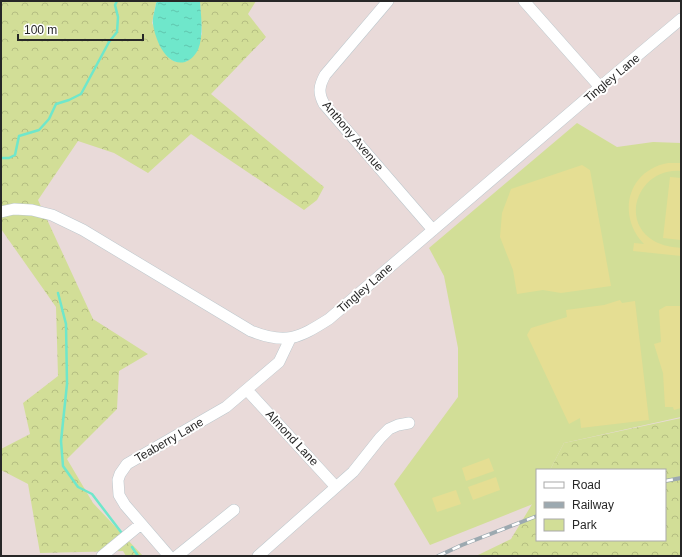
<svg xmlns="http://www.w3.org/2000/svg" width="682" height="557" font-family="Helvetica,sans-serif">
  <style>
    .forest { fill: url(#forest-crowns) }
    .park { fill: #d2de97 }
    .pitch { fill: #e5de93 }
    .water { fill: url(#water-ripples) }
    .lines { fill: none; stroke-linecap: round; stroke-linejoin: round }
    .stream { stroke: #6fe7cb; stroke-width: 2.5 }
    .minor-casing { stroke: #bdc8cd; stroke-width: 12 }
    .minor { stroke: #fff; stroke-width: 11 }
    .rail-casing { stroke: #9ca9b0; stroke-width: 4 }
    .rail { stroke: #fff; stroke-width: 2.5; stroke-dasharray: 8; stroke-linecap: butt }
    .labels { text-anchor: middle; stroke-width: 4; stroke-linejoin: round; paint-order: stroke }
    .street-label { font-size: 12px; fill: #272727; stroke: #fff }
  </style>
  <defs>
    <pattern id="forest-crowns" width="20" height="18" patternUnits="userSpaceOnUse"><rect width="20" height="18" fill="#d2de97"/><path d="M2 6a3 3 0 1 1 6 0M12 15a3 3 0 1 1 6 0" fill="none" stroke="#b4be82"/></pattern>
    <pattern id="water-ripples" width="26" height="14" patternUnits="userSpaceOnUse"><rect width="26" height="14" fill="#6fe7cb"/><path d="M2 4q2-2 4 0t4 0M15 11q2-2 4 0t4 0" fill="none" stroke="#60c6ae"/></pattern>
  </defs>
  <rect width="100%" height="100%" fill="#e9dad9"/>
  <path class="forest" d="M1,1H158L156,3L152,23L170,59L176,62L188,61L202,34L200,1H256L248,14L266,37L211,94L324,187L317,200L304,210L191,134L148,173L114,153L78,141L38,200L93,319L148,354L119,371L117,409L67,459L93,503L143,556H126L123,551L40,553L28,484L1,470V449L30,434L23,403L58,376L56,307L1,229Z
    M681,418V556H476L511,539L537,496V540H665V470H550L564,443Z"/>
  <path class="park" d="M577,123L617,147L653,142L681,143V417L564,443L550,470H537V496L533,504L430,545L394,484L458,397V348L444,276L429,248Z"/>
  <path class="pitch" d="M668,163H681V171C640,167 618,220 654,241C663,246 672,247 681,248V256L633,251L634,243L644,244C616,215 628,170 668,163Z
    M582,165L590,170L611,286L561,293L543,290L517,294L513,270L500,237L502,213L511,189Z
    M670,177L681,178V240L663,238Z
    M620,300L622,303L635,301L649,420L581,428L580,418L569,424L527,335L531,328L567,317L566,310L604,305Z
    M666,306H681V408L674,410L673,407H665L663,373L654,344L661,342L659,310Z
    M489,458L494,471L466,481L462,468Z
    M496,477L500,490L473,500L468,487Z
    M456,490L461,504L437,512L432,498Z"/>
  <path class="water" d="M158,1H200C201,17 204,35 198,50C195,55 191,60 185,62C166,67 155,39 153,24C152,18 155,10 156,3Z"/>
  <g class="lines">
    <path class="stream" d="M1,158H9L15,155L19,136L39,130L49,119L56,104L69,100L81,94L109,42L117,32L118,17L115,5L117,1
      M58,293L66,324L67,384L61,441L63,466L78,487L92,494L121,532
      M132,547L138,556"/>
    <defs>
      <path id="minor" d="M388,1L325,75C319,86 318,93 324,104L433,230
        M524,1L600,87
        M1,212L14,209L32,210L52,215L83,230L251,331C286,345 299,338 329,319L600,87L681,19
        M247,390L336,487
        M102,556L141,524
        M169,556L125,505L119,495L118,480L120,474L127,464L226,407L279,362L290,339
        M177,556L234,510
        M258,556L353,472L380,438L389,429L398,425L409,423"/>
    </defs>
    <use href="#minor" class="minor-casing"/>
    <use href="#minor" class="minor"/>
    <defs>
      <path id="rail" d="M665,481L681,478
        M438,556L462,545L537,516"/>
    </defs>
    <use href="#rail" class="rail-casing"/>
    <use href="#rail" class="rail"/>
  </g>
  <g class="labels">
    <g class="street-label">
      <text transform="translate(612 78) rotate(-40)" y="4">Tingley Lane</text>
      <text transform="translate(353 136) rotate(50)" y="4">Anthony Avenue</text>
      <text transform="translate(365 288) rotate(-41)" y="4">Tingley Lane</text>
      <text transform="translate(292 438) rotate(47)" y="4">Almond Lane</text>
      <text transform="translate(169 440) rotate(-30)" y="4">Teaberry Lane</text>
    </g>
  </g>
  <rect width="682" height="557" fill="none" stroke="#272727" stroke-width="4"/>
  <rect x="536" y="469" width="130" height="72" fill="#ffffff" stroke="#a9a9a9"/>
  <rect x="544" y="482" width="20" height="6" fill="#ffffff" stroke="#a9a9a9"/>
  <text x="572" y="489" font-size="12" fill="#272727">Road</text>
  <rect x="544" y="502" width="20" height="6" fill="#9ca9b0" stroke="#a9a9a9"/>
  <text x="572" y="509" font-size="12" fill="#272727">Railway</text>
  <rect x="544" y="519" width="20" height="12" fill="#d2de97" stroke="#a9a9a9"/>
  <text x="572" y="529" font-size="12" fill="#272727">Park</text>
  <path d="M18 34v6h125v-6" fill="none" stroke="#272727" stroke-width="2"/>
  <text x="24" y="34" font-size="12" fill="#272727" stroke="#ffffff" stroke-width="3" paint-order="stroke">100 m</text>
</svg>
